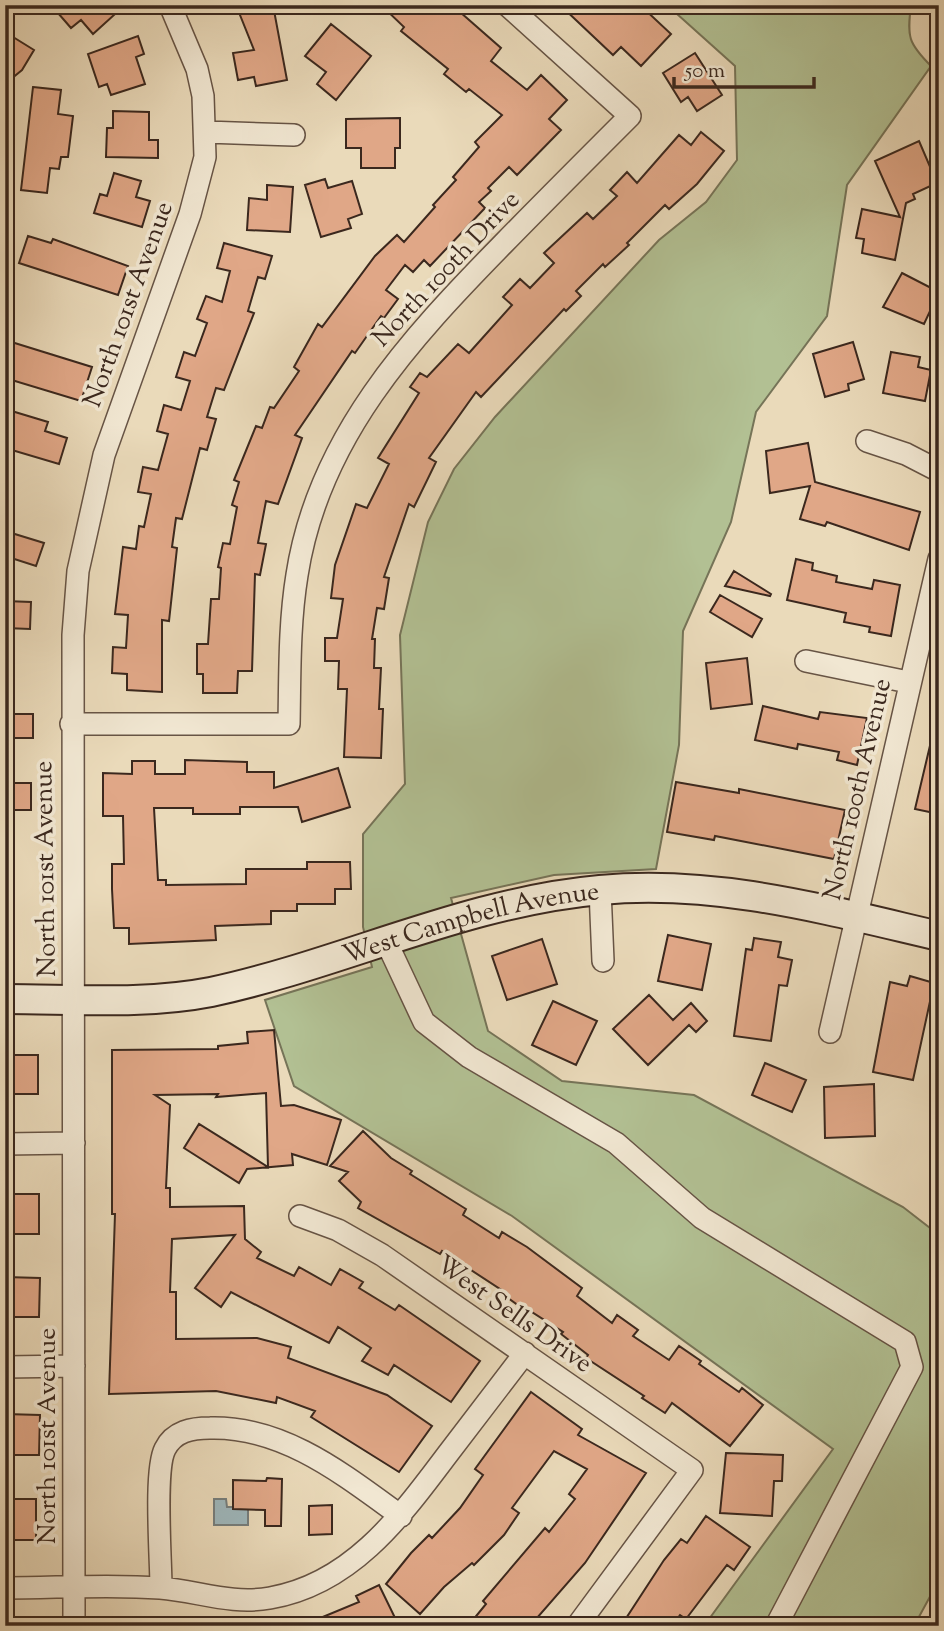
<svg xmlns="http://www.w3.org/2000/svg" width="944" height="1631" font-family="'Sorts Mill Goudy',serif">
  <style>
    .green { fill: #b2c093; stroke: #767458; stroke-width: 2 }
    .water { fill: #9eb7bc; stroke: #767e7d; stroke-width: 2 }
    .building { fill: #e0a787; stroke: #3b281e; stroke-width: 2 }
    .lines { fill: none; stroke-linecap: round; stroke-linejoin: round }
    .street-casing { stroke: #675445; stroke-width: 24 }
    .secondary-casing { stroke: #3b281e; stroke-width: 32 }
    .street { stroke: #f1e7d2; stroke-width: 21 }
    .secondary { stroke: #f1e7d2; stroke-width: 28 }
    .labels { text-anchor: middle; stroke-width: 7; stroke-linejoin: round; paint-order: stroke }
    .street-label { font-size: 26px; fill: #3b281e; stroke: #f1e7d2 }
  </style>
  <rect width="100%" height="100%" fill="#eadaba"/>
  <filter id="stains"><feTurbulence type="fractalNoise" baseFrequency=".00286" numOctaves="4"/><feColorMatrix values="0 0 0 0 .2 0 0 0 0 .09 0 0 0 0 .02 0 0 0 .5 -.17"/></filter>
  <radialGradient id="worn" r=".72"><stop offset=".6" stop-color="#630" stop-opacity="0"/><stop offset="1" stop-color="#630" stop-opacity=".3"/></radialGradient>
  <path class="green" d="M667,5H911C907,37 908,43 931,66L847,185L827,316L756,412L731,522L683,631L679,745L656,869L554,875L451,898L488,1031L562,1081L694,1095L903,1207L939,1235V1580L914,1626H704L833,1449L512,1216L294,1086L265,1000L372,967L363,927V834L405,784L400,635L428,522L454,469L495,417L659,240L706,202L737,160L735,66Z"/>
  <path class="water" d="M214,1499H226L227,1507H248V1525H214Z"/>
  <path class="building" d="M51,5H105L114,15L93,34L81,20L71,28Z
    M236,5H273L287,80L256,86L254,77L238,80L233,53L254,50Z
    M381,5H452L501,48L491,61L527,90L541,75L567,100L549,119L561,130L517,175L509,167L488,188L491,191L479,202L485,208L430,266L424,260L413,272L405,265L386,290L398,299L384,318L381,316L355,353L352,351L295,435L302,438L278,504L266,501L258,543L266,544L260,575L255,574L252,671H238L237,693H203V674H197V644H208L211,599H219L221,568L218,567L223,543L230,544L237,507L232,505L239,482L234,480L256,426L262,428L270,407L274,408L299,371L294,367L318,324L322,327L375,256L397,235L404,242L435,207L433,205L456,180L453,177L479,147L475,142L502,115L469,89L466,92L444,74L448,69L401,31L404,27Z
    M560,5H640L671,34L641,66L621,47L613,55Z
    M331,24L371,56L336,100L317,84L326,72L305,56Z
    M5,32L34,50L22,70L5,84Z
    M138,36L144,54L136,57L145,84L111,95L107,84L99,87L88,54Z
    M695,53L722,95L697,111L688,97L681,102L663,73Z
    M33,87L61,90L58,114L73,116L68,157H61L59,169L50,168L47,193L21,190Z
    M113,111L149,112V140H158V158L106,157L107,128H113Z
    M400,118V148H395V168H361V148H346V119Z
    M701,132L724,151L697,184L669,209L665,205L627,243L629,245L605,267L603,264L576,291L581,296L566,311L564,309L481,397L476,392L429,458L436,462L414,507L409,504L384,577L389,578L384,609L377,608L372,639H375L374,668H381L379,709H383L381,758L344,757L347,689H338L339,661H325V638H337L343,599L331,598L335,565L356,504L367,508L389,464L378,458L419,393L410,387L420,373L427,377L458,344L469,353L512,305L503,297L520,279L530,288L554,263L544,253L587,213L593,219L617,196L610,190L627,172L637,183L679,135L691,145Z
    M919,141L937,183L913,194L915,199L906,203L895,260L862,253L864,239L856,238L862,209L900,217L875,161Z
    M114,173L141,181L136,197L150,201L142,227L94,213L100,194L107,196Z
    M325,179L328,188L352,181L362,214L348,219L351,228L321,237L305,185Z
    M267,185L293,187L290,232L247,230L249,198L267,200Z
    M28,236L51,243L53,239L128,266L118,295L19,263Z
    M224,243L272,256L265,279L258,277L248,311L254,313L224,390L216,388L207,417L216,419L207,450L200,448L182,519L176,518L172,547L177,548L169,621L162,620V692L127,690V674L112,673L113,647L126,648L128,615L115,614L123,547L136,549L139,526L144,527L151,494L138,492L143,467L158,470L168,434L157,431L164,405L181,410L190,381L176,377L184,352L195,356L207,323L197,319L206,296L222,302L230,271L217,268Z
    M902,273L939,292L924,324L883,307Z
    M5,340L92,367L81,401L5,378Z
    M853,342L864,379L848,384L849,390L825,397L813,354Z
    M891,352L920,357L918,367L931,370L925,401L883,393Z
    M5,409L48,422L45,431L67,438L59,464L5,448Z
    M808,443L815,482L920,512L909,550L827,522L825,526L800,519L810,486L770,493L766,451Z
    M5,531L44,543L36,566L5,556Z
    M796,559L813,563L812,570L837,576L836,582L872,589L874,580L900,585L891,636L869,632L870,627L844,622L846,613L787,600Z
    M734,571L771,594L770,596L725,586Z
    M720,595L762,619L752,637L710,612Z
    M5,601L31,602L30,629L5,628Z
    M747,658L752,704L711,709L706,663Z
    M763,706L818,719L820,712L867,718L857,765L837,760L839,752L798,744L797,749L755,740Z
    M5,714H33V738H5Z
    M933,733L939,734V814L915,809Z
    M185,760L247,762V772H274V788L338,768L350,807L302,822L298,807H240V814H193V808H154L158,880H166V885L246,884V869H307V862H350L351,889H335V904H297V911H271V924L215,926L216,940L129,944V928H114L112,889V864H124L123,816H103V773L132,774V761H155V774H185Z
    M676,782L739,793V789L845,810L834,859L715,836L714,840L667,832Z
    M5,783H31V810H5Z
    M668,935L711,944L702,990L658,981Z
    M754,938L781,942L778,957L792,960L787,986L779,985L771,1041L734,1036L746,949L752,950Z
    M542,939L557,984L507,1000L492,956Z
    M910,976L934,983L913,1080L873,1072L890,982L907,986Z
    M649,995L673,1020L691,1003L707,1021L696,1032L689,1025L648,1065L613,1029Z
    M553,1001L597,1021L576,1065L532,1045Z
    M274,1030L281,1106L294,1105L341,1120L327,1165L292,1154L293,1165L247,1169L239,1183L184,1148L199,1124L268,1167L266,1093L216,1097L218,1094L155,1095L170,1105L166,1188H170V1207L244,1206L245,1239L261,1252L257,1258L294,1276L299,1267L331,1285L340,1269L363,1282L359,1288L395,1310L399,1305L480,1361L451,1402L394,1365L388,1375L362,1361L371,1348L338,1327L329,1343L231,1292L221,1307L195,1288L235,1235L172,1239L170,1292H176V1339L257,1338L291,1347L288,1358L387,1395L432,1426L399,1472L311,1417L315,1411L277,1397L276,1403L216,1391L109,1394L115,1214H112V1050L218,1049V1046L248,1043L247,1032Z
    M5,1055H38V1094H5Z
    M765,1063L806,1080L792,1112L752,1095Z
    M874,1084L875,1136L825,1138L824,1087Z
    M363,1131L391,1158L412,1171L410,1174L466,1209L463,1215L499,1238L502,1232L527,1247L582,1288L577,1296L612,1323L617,1315L638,1330L633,1336L669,1360L679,1346L701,1361L699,1364L739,1392L742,1388L763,1405L730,1446L672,1403L665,1413L642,1398L644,1396L586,1358L588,1355L561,1334L563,1332L527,1309L526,1311L504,1295L506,1293L442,1251L440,1254L358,1208L361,1202L339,1181L348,1172L330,1166Z
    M5,1194H39V1234H5Z
    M5,1277L40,1278L39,1317H5Z
    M531,1392L582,1429L578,1435L646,1473L585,1563L530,1626H468L486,1604L483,1601L545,1528L549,1532L575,1499L569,1494L587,1469L554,1451L512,1508L519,1513L504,1535L474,1565L472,1563L444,1587L420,1614L386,1584L411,1553L429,1535L432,1538L460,1508L483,1475L475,1469Z
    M5,1414L40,1415L39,1455H5Z
    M726,1453L783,1455L782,1481H774L772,1516L720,1513Z
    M267,1478L282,1479L281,1526H265V1510L233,1509V1480L266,1481Z
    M5,1499H36V1540H5Z
    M332,1505V1534L309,1535V1506Z
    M706,1516L750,1547L734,1570L727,1565L686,1619L680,1615L672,1626H621L664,1560L681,1539L687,1543Z
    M379,1585L399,1626H301L359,1602L356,1596Z"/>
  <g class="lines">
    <defs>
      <path id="street" d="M206,132L294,135
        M867,441L906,454L939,471
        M806,661L908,682
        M71,724H289C290,674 289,624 297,575C318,438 410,339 503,244C545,201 588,158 630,116L507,5
        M600,890L603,961
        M386,941L424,1022L469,1057L616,1143L702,1218L905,1342L912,1367L776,1626
        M830,1032L939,559
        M5,1144L74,1143
        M300,1216L338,1230L382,1255L692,1470L577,1626
        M5,1367L74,1366
        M5,1588C56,1588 109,1584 160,1588C198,1591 231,1605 270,1598C352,1584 401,1516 447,1455C473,1421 499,1387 525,1353
        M161,1588C161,1559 154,1470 165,1449C174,1431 192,1428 210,1428C284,1426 344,1475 401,1516
        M74,1626L73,635L78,571L104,455L190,214L205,157L203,96L197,69L170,5"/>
      <g id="secondary">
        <path id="s1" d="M5,999C73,999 145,1005 211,992C342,964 465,902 600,890C716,879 827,910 939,936"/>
      </g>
    </defs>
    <use href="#street" class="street-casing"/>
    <use href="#secondary" class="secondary-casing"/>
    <use href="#street" class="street"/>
    <use href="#secondary" class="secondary"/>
  </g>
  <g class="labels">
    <g class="street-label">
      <text transform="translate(445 268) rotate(-47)" y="9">North 100th Drive</text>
      <text transform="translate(127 304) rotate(-70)" y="9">North 101st Avenue</text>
      <text transform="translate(856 789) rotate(-77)" y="9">North 100th Avenue</text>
      <text transform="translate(44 869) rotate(-91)" y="9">North 101st Avenue</text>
      <text dy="9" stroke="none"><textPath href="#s1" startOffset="476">West Campbell Avenue</textPath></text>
      <text transform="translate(515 1313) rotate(35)" y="9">West Sells Drive</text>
      <text transform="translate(46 1436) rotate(-90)" y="9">North 101st Avenue</text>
    </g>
  </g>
  <rect width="944" height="1631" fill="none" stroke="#eadaba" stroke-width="28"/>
  <rect x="7" y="7" width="930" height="1617" fill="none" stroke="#3b281e" stroke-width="3.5"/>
  <rect x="14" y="14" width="916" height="1603" fill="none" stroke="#3b281e" stroke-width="2"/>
  <path d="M674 77v10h140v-10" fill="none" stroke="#3b281e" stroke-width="3.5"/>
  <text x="685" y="77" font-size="21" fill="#3b281e" stroke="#f1e7d2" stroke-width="5" paint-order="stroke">50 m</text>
  <rect width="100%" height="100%" filter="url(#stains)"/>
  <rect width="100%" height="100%" fill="url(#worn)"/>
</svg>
